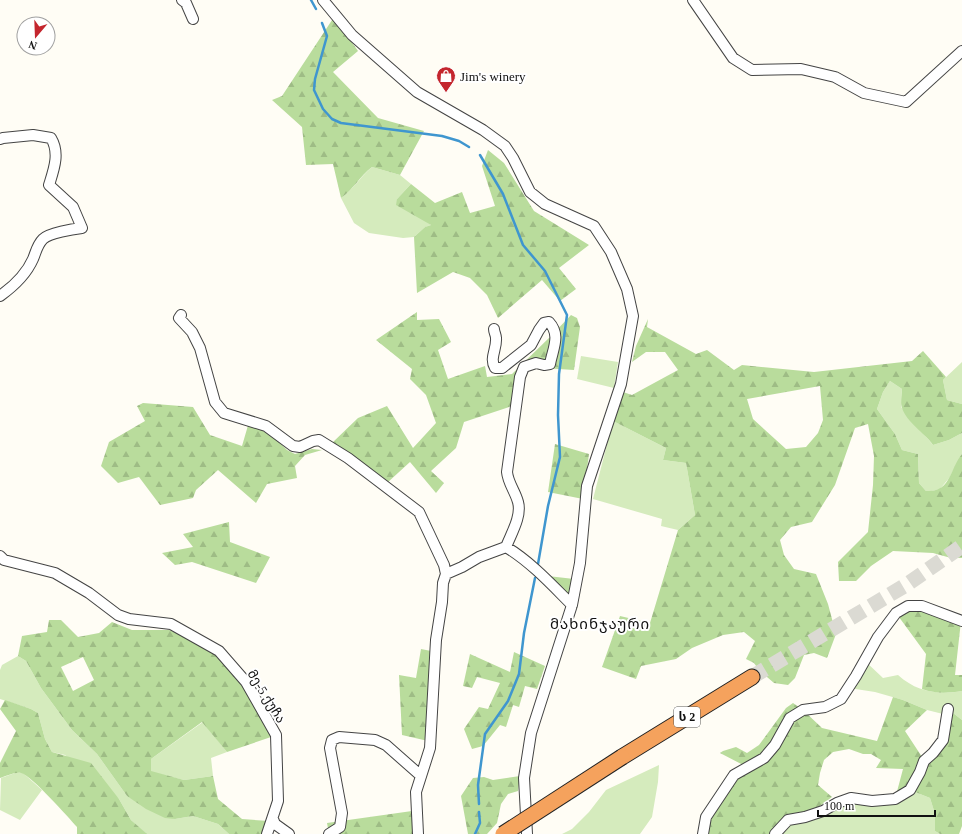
<svg xmlns="http://www.w3.org/2000/svg" width="962" height="834" font-family="'Times New Roman','Noto Sans Georgian',serif">
  <style>
    .grass { fill: #d5ebbd }
    .forest { fill: url(#forest-firs); fill-rule: evenodd }
    .lines { fill: none; stroke-linecap: round; stroke-linejoin: round }
    .stream { stroke: #3f96cf; stroke-width: 2.5 }
    .highway-tunnel { stroke: #dbdad3; stroke-width: 15; stroke-dasharray: 15 8; stroke-linecap: butt }
    .minor-casing { stroke: #444; stroke-width: 12 }
    .highway-casing { stroke: #222; stroke-width: 17 }
    .minor { stroke: #fff; stroke-width: 10 }
    .highway { stroke: #f5a25d; stroke-width: 15 }
    .highway-bridge-casing { stroke: #222; stroke-width: 17; stroke-linecap: butt }
    .highway-bridge { stroke: #f5a25d; stroke-width: 15 }
    .labels { text-anchor: middle; stroke-width: 4; stroke-linejoin: round; paint-order: stroke }
    .shield { fill: #fff; stroke: #585858; stroke-width: 1 }
    .shield-label { font-size: 12px; font-weight: bold; fill: #111 }
    .poi-label { font-size: 13px; fill: #111; stroke: #fff; text-anchor: start }
    .street-label { font-size: 13px; fill: #111; stroke: #fff }
    .quarter-label { font-size: 15px; letter-spacing: 1px; fill: #111; stroke: #fff }
  </style>
  <defs>
    <pattern id="forest-firs" width="22" height="20" patternUnits="userSpaceOnUse"><rect width="22" height="20" fill="#b9dc9c"/><path d="M5 1l3.5 6h-7zM16 11l3.5 6h-7z" fill="#9ebc85"/></pattern>
  </defs>
  <rect width="100%" height="100%" fill="#fffdf5"/>
  <path class="grass" d="M372,167L400,175L411,184L397,199L431,225L425,227L414,237L403,238L369,233L354,223L341,198C354,189 360,177 372,167Z
    M581,356L618,362L614,388L577,379Z
    M962,362V404L947,400L943,380Z
    M890,381L902,389L901,407L933,445L949,440L962,433V454L950,477L940,489L932,491H926L919,483L918,454L902,450L895,434L877,409L883,392Z
    M613,421L666,448L663,460L686,463L695,515L678,530L661,526L662,519L593,499Z
    M18,656L26,661L41,688L72,730L97,754L127,796L175,819L193,816L218,824L229,834H146L131,820L119,799L65,755L52,752L45,739L38,713L31,709L0,699V670L2,665Z
    M865,661L883,678L898,675C917,692 937,695 962,691V720L948,709L947,715L927,710L903,700L875,692L849,688Z
    M203,722L227,752L211,758L213,776L184,780L151,772V759Z
    M659,765L658,782L652,817L640,834H562L572,829L589,812L606,790Z
    M15,773H23L42,790L20,820L0,810L1,778Z
    M910,790L930,798L935,814V831L940,834H775L788,820L837,803L872,801Z"/>
  <path class="forest" d="M334,17L358,51L333,72L378,118L424,131L400,175L372,167C359,177 354,189 341,198L333,164L306,165L302,127L272,100L282,96Z
    M488,150L504,163L534,211L589,245L559,268L576,289L560,301L542,280L498,318L487,295L470,278L453,272L417,293L414,237L425,227L431,225L396,205L397,199L411,184L435,203L462,192L470,213L495,206L482,166Z
    M417,312V320L439,319L451,342L438,350L448,379L485,366L487,377L512,374L551,336L571,315L577,318L580,327L574,370L527,367L515,405L464,422L456,448L431,471L444,483L436,493L410,462L387,483L332,443L358,418L387,406L413,448L436,423L426,395L410,379L412,369L376,340Z
    M648,319L647,327L696,354L707,350L734,370L742,365L814,372L912,361L923,351L946,377L943,380L947,400L962,404V433L949,440L933,445C924,432 907,423 902,408C900,403 902,395 902,389L890,381L883,392L877,409L895,434L902,450L918,454L919,483L926,491C951,493 950,468 962,454V558H951L933,553L893,551L871,566L856,581H839L838,562L868,532L873,485L874,456L868,424L855,428L835,485L812,522L791,527L780,540L784,555L794,569L816,574L828,604L836,634L827,658L814,653L804,655L795,678L788,685L774,683L760,671L754,663L746,659L755,641L744,632L723,635L692,648L676,659L641,666L636,679L602,667L620,616L650,623L678,530L695,515L686,463L663,460L666,448L613,421L623,392L632,395L678,370L665,352H646L632,362L636,346ZM820,386L823,420L818,433L806,447L786,449L753,419L747,399Z
    M143,403L193,407L210,435L242,446L249,422L265,428L287,450L295,454L312,449L322,450L305,455L295,466L297,478L267,484L256,503L218,470L196,490L193,498L160,505L139,477L118,483L101,466L109,442L145,421L137,406Z
    M555,444L589,454L583,499L548,492Z
    M229,522L230,542L270,557L256,583L192,562L175,565L162,553L193,547L183,534Z
    M548,576L574,579L569,597Z
    M908,606L961,621L955,675H962V691C948,693 936,694 922,689L926,654L896,613Z
    M49,620H61L78,637L99,633L112,622L132,630H169L219,651L244,683L274,736L227,752L202,722L151,759V771L184,780L213,776L218,799L242,819L269,821L264,834H229L218,824L193,816L175,819L165,818L146,809L127,796L97,754L72,730L41,688L26,661L18,656L22,636L47,632ZM83,657L94,680L73,691L61,667Z
    M421,649L431,651L428,741L402,735L399,675L416,678Z
    M514,652L545,666L537,689L525,686L519,707L513,705L506,727L500,725L483,746L472,749L464,729L479,707L488,709L500,683L477,677L472,688L463,686L470,654L510,672Z
    M893,697L903,700L927,710L905,731L924,760L943,740L948,709L962,720V826L959,834H940L935,831V814L930,798L910,790L895,799L903,769L876,768L881,760L871,754H863L849,749L833,752L824,760L820,773L818,785L832,797L805,817L788,820L775,834H703L706,817L747,767L720,753L723,751L736,747L747,753L759,745L786,708L793,703L803,710L822,728L877,741Z
    M5,700L31,709L38,713L45,739L52,752L91,763L119,799L131,820L147,834H77V827C69,818 31,775 21,773C14,772 7,776 0,778V763L16,731L0,709Z
    M520,776L518,791L508,794L501,804L497,823L487,834H468L461,796L473,778L484,777L493,780Z
    M412,811L413,834H329L327,823Z"/>
  <g class="lines">
    <path class="stream" d="M311,0L316,9
      M322,23L327,36L315,79L314,90L323,109L332,119L341,123L442,136L459,141L469,147
      M480,155L503,194L523,245L545,271L567,315L559,374L558,415L560,457L548,506L538,564
      M479,804L478,785L485,734L508,701L519,674L524,633L535,578
      M475,834L480,823L479,812"/>
    <path class="highway-tunnel" d="M752,677L906,585L962,546"/>
    <defs>
      <path id="minor" d="M182,0L186,3L193,19
        M323,0L352,35L417,92L483,130L505,146L513,158L530,192L545,204L594,226L611,252L627,289L633,316L621,384L587,486L580,563L572,605L531,733L524,778L527,834
        M693,0L733,58L752,70L801,69L835,77L864,93L906,102L962,51
        M0,139L3,138L33,135L51,138C60,153 54,169 49,185L73,207L82,228C73,229 49,233 43,239C37,245 36,252 33,259C26,275 14,286 0,296
        M181,315L179,318L192,332L200,348L215,402L224,413L266,426L293,446L300,447L313,441L319,440L348,458L419,512L444,565L446,574
        M506,547C531,562 552,585 572,605
        M0,556L4,560L55,573L89,593L118,615L129,619L171,624L219,651L246,682L276,735L278,801L267,834
        M273,819L275,824L289,834
        M329,834L340,827L342,813L330,748L332,740L339,737L375,740L386,745L420,775
        M418,834L416,792L430,748L436,640L442,602L443,583L446,574L462,567L479,557L506,547C511,534 522,516 518,502C515,491 508,483 507,472L520,377L524,367L536,363L544,365L550,364C553,348 561,335 549,322L544,323L539,330L531,345L502,368H495C489,358 497,349 496,338C496,335 494,332 494,329
        M703,834L706,817L734,775L764,758L775,745L790,718L803,710L825,707L841,699L856,676L878,637L896,613L908,606H922L962,621
        M775,834L788,820L805,817L823,811L837,803L851,798L872,801L895,799L910,790L920,772L924,761L933,753L943,740L948,709"/>
      <path id="highway" d="M622,757L752,677"/>
    </defs>
    <use href="#minor" class="minor-casing"/>
    <use href="#highway" class="highway-casing"/>
    <use href="#minor" class="minor"/>
    <use href="#highway" class="highway"/>
    <defs>
      <path id="highway-bridge" d="M503,834L622,757"/>
    </defs>
    <use href="#highway-bridge" class="highway-bridge-casing"/>
    <use href="#highway-bridge" class="highway-bridge"/>
  </g>
  <defs>
    <symbol id="shop-pin" viewBox="-11 -11 22 30"><path d="M0 17L-7.5 6A9.5 9.5 0 1 1 7.5 6Z" fill="#c4262e" stroke="#fff"/><path d="M-5-2.5h2.3a2.7 3.5 0 0 1 5.4 0H5L5.5 6h-11ZM-1.5-2.5h3a1.5 2.3 0 0 0-3 0Z" fill="#fff"/></symbol>
  </defs>
  <g fill-rule="evenodd">
    <use href="#shop-pin" x="435" y="65" width="22" height="30"/>
  </g>
  <g class="labels">
    <rect class="shield" x="674" y="707" width="26" height="20" rx="3"/>
    <g class="shield-label">
      <text x="687" y="721">ს 2</text>
    </g>
    <g class="poi-label">
      <text x="460" y="81">Jim's winery</text>
    </g>
    <g class="street-label">
      <text transform="translate(267 696) rotate(58)" y="5">მე-5 ქუჩა</text>
    </g>
    <g class="quarter-label">
      <text x="600" y="629">მახინჯაური</text>
    </g>
  </g>
  <g transform="translate(36 36) rotate(199)"><circle r="19" fill="#ffffff" stroke="#a0a0a0"/>
  <path d="M0-3L7 15L0 10L-7 15Z" fill="#c4262e"/>
  <text y="-6" font-size="11" font-weight="bold" text-anchor="middle" fill="#111111">N</text>
  </g>
  <path d="M818 810v6h117v-6" fill="none" stroke="#111111" stroke-width="2"/>
  <text x="824" y="810" font-size="12" fill="#111111" stroke="#ffffff" stroke-width="3" paint-order="stroke">100 m</text>
</svg>
